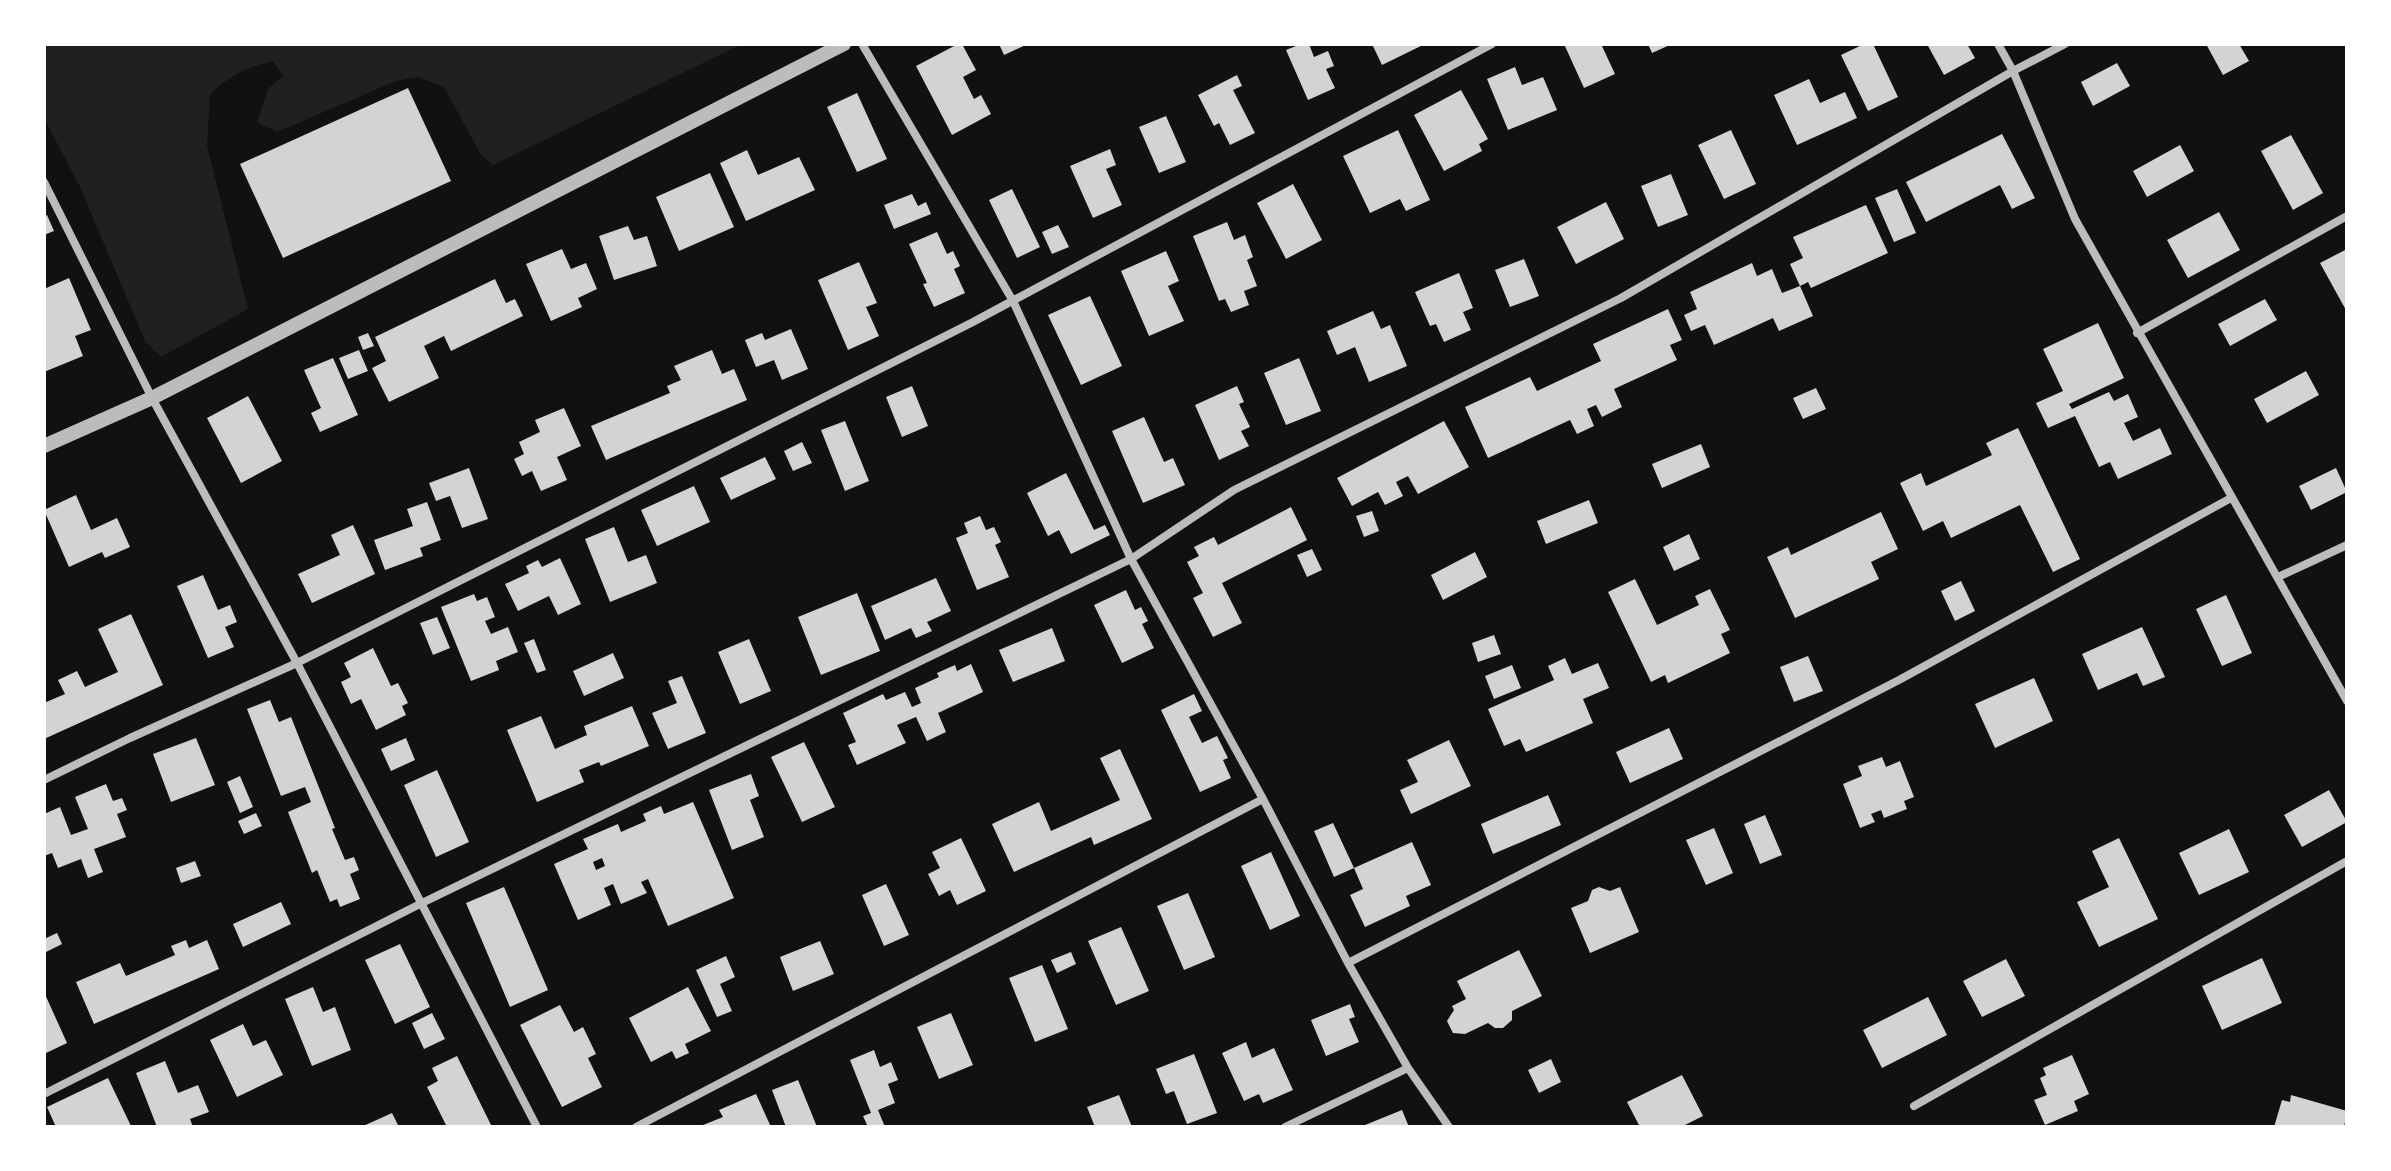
<svg xmlns="http://www.w3.org/2000/svg" width="2391" height="1171" font-family="'DejaVu Sans',sans-serif">
  <style>
    .green { fill: #202020 }
    .building { fill: #d3d3d3; fill-rule: evenodd }
    .lines { fill: none; stroke-linecap: round; stroke-linejoin: round }
    .minor { stroke: #bcbcbc; stroke-width: 8 }
    .tertiary { stroke: #bcbcbc; stroke-width: 14 }
  </style>
  <rect width="100%" height="100%" fill="#111"/>
  <path class="green" d="M44,44H742L493,165L481,155L444,87L418,77L396,81L277,132L257,122L268,89L283,76L273,61C248,67 227,76 210,95L207,146L248,309L161,357L145,341L80,187L44,118Z"/>
  <path class="building" d="M958,44H962L976,70L963,77L974,99L981,95L991,114L952,135L916,66Z
    M999,44H1028L1004,55Z
    M1301,44H1309L1314,57L1328,51L1334,66L1326,69L1335,88L1308,100L1286,50Z
    M1372,44H1425L1382,65Z
    M1564,44H1601L1615,74L1584,88Z
    M1648,44H1672L1652,53Z
    M1864,44H1873L1898,97L1868,111L1841,55Z
    M1927,44H1967L1975,58L1944,75Z
    M2206,44H2239L2249,61L2223,75Z
    M2117,63L2130,86L2093,106L2081,82Z
    M1515,67L1522,85L1543,77L1557,110L1508,130L1487,79Z
    M1237,75L1242,86L1233,90L1255,133L1230,145L1219,123L1214,126L1198,95Z
    M1809,79L1820,103L1845,92L1857,118L1797,145L1774,95Z
    M408,88L451,181L283,258L240,164Z
    M1461,90L1488,139L1479,144L1482,151L1444,171L1414,115Z
    M857,93L887,159L857,172L827,107Z
    M1166,116L1186,162L1159,173L1139,127Z
    M1398,130L1430,200L1406,211L1400,199L1370,213L1343,156Z
    M1731,130L1756,184L1724,199L1698,145Z
    M2002,134L2035,198L2012,209L2000,185L1926,222L1906,182Z
    M2291,135L2323,193L2293,210L2261,151Z
    M2180,145L2194,171L2147,197L2133,171Z
    M1110,149L1116,165L1106,169L1122,205L1093,218L1070,166Z
    M747,150L758,175L799,157L815,190L746,221L720,163Z
    M710,173L734,227L679,251L656,197Z
    M1671,174L1688,215L1658,227L1641,186Z
    M1293,184L1322,240L1286,259L1257,203Z
    M1012,189L1040,247L1017,258L989,200Z
    M1897,189L1916,233L1894,242L1875,198Z
    M912,194L918,206L926,202L931,214L894,229L884,205Z
    M1606,202L1624,239L1576,264L1557,227Z
    M1866,205L1888,253L1811,288L1808,282L1800,286L1790,264L1803,258L1793,237Z
    M2219,212L2240,250L2188,278L2167,240Z
    M47,215L54,231L44,235V216Z
    M1227,222L1234,240L1245,235L1253,257L1247,260L1257,286L1244,291L1249,305L1231,312L1225,299L1219,301L1193,236Z
    M1058,225L1069,247L1052,254L1042,232Z
    M628,226L634,240L647,236L657,266L614,280L599,236Z
    M937,232L947,254L953,251L960,266L954,269L965,293L934,307L923,284L927,283L909,244Z
    M562,249L571,269L586,263L597,289L578,298L582,307L551,321L526,264Z
    M2347,249V312L2320,263Z
    M1166,251L1179,281L1168,286L1184,321L1149,336L1121,271Z
    M1524,259L1539,296L1510,307L1495,270Z
    M859,262L877,303L866,307L879,336L848,350L818,280Z
    M1752,263L1757,276L1772,269L1782,293L1800,286L1813,316L1779,331L1773,318L1714,345L1705,325L1691,331L1684,315L1697,309L1690,292Z
    M1459,273L1473,308L1463,312L1471,330L1444,342L1436,324L1430,326L1415,292Z
    M69,278L91,330L75,336L83,356L44,372V289Z
    M495,279L506,303L515,299L523,316L451,351L444,336L424,346L439,378L389,402L372,368L386,361L375,337Z
    M1090,296L1122,366L1081,385L1048,315Z
    M2265,299L2277,320L2230,346L2218,324Z
    M1668,309L1682,340L1670,345L1677,360L1614,389L1622,407L1602,417L1596,405L1587,409L1594,426L1577,434L1570,420L1488,458L1465,407L1530,377L1537,391L1601,361L1593,344Z
    M1373,311L1381,329L1390,325L1407,366L1369,382L1355,347L1337,355L1327,331Z
    M2098,323L2124,378L2069,404L2072,409L2109,392L2114,401L2128,394L2138,417L2124,423L2133,441L2160,428L2172,454L2118,479L2110,462L2099,467L2075,416L2048,428L2036,403L2063,391L2043,349Z
    M791,329L808,369L782,380L774,360L756,367L745,340L762,333L765,340Z
    M368,333L374,346L363,350L358,337Z
    M359,350L368,371L348,379L339,358Z
    M712,350L722,374L734,369L747,400L606,460L591,426L670,393L667,386L681,380L674,366Z
    M333,358L358,415L320,432L311,413L321,408L304,370Z
    M1299,358L1321,411L1286,425L1264,373Z
    M2306,371L2319,395L2267,423L2254,399Z
    M912,386L928,426L902,437L886,397Z
    M1237,386L1244,402L1239,404L1250,427L1241,431L1249,446L1219,460L1195,405Z
    M1816,388L1826,409L1803,419L1793,398Z
    M248,396L282,461L241,483L207,418Z
    M564,408L581,446L557,457L567,480L541,491L532,471L522,476L514,459L524,454L519,442L540,432L535,420Z
    M1144,417L1164,462L1173,458L1185,485L1143,503L1112,431Z
    M845,421L869,481L845,491L821,430Z
    M1444,421L1469,467L1418,494L1408,476L1396,482L1403,496L1385,505L1378,492L1352,506L1337,478Z
    M2018,428L2080,559L2053,572L2020,505L1951,538L1943,521L1923,531L1900,483L1921,473L1926,486L1992,455L1986,443Z
    M802,442L812,463L793,471L784,451Z
    M1701,444L1710,467L1662,488L1652,464Z
    M765,457L776,479L731,500L720,478Z
    M469,468L488,519L462,528L450,496L436,501L429,483Z
    M2336,468L2347,492L2311,510L2299,486Z
    M1066,473L1094,530L1105,525L1110,535L1071,554L1059,530L1048,536L1027,493Z
    M694,486L710,522L657,546L641,510Z
    M76,495L91,530L117,518L130,547L105,558L102,552L69,567L44,510Z
    M1589,500L1598,523L1546,544L1537,521Z
    M427,502L441,540L420,548L423,556L385,570L374,540L413,526L407,509Z
    M1291,507L1307,540L1222,583L1242,623L1213,637L1193,598L1203,593L1187,562L1199,556L1194,547L1214,537L1218,545Z
    M1372,511L1379,531L1364,537L1356,516Z
    M1881,512L1898,549L1871,562L1879,579L1795,618L1767,557L1788,547L1791,555Z
    M980,516L986,530L994,527L1001,542L995,545L1009,577L977,590L956,538L968,533L964,523Z
    M353,525L375,574L312,603L298,574L340,555L331,535Z
    M614,527L628,562L646,555L657,583L610,602L585,539Z
    M1689,534L1700,559L1674,571L1663,547Z
    M1312,549L1322,570L1307,577L1297,555Z
    M1475,552L1487,577L1443,600L1431,575Z
    M560,558L581,604L558,615L549,596L518,611L505,584L529,573L526,566L538,560L542,567Z
    M203,575L218,610L230,605L237,622L225,627L234,647L208,658L177,586Z
    M936,578L951,611L927,622L932,631L916,638L911,628L885,640L871,606Z
    M1635,579L1657,625L1699,605L1695,596L1710,589L1730,630L1721,634L1730,653L1668,683L1665,675L1651,682L1608,592Z
    M1961,581L1975,611L1955,621L1941,591Z
    M1126,590L1135,610L1141,607L1148,621L1142,624L1154,648L1122,663L1094,605Z
    M857,593L880,651L821,675L798,617Z
    M474,594L477,601L487,597L495,617L485,621L491,634L508,627L518,652L496,661L499,670L471,681L441,607Z
    M2226,595L2252,653L2222,666L2196,609Z
    M131,614L163,685L44,739V703L65,694L58,680L77,671L85,687L118,672L98,629Z
    M437,617L450,648L433,655L420,623Z
    M2142,627L2165,677L2143,686L2137,673L2098,690L2082,654Z
    M1052,628L1065,661L1013,682L999,650Z
    M1494,635L1501,654L1478,662L1472,643Z
    M534,639L546,670L537,673L524,643Z
    M749,639L771,691L740,704L718,652Z
    M373,648L391,686L398,683L408,703L402,706L406,715L376,730L361,699L351,704L341,682L351,677L344,663Z
    M613,653L624,678L584,696L573,671Z
    M1808,656L1823,691L1794,702L1780,667Z
    M1565,658L1572,674L1598,663L1609,688L1583,699L1593,723L1526,752L1520,739L1504,746L1488,709L1554,680L1548,666Z
    M971,664L983,692L938,713L946,732L927,741L916,717L897,725L906,743L857,765L848,745L856,742L843,713L883,694L886,700L905,692L912,707L921,703L915,688L939,677L937,673L955,665L957,671Z
    M1512,665L1521,688L1494,699L1485,676Z
    M682,676L706,733L668,749L652,713L677,703L668,681Z
    M2034,678L2053,721L1995,748L1975,704Z
    M1194,694L1202,711L1189,717L1202,743L1217,736L1228,758L1223,760L1231,778L1200,792L1161,710Z
    M270,700L279,722L291,717L335,828L332,829L345,860L354,857L359,870L350,874L360,899L340,907L337,899L330,902L317,870L312,873L288,812L311,802L305,787L281,796L247,709Z
    M632,706L649,746L601,766L599,762L579,770L584,782L537,802L507,730L541,716L555,749L587,735L584,726Z
    M1669,728L1683,759L1630,783L1616,752Z
    M196,738L215,785L171,802L153,754Z
    M406,738L415,760L391,771L381,749Z
    M1449,740L1471,786L1411,814L1400,790L1418,782L1407,760Z
    M804,742L835,807L802,822L771,757Z
    M1120,749L1152,819L1094,845L1091,837L1014,872L992,824L1039,802L1051,831L1120,800L1100,758Z
    M1882,757L1886,767L1900,761L1914,797L1904,801L1907,809L1884,818L1881,810L1871,814L1875,822L1860,828L1843,784L1862,776L1858,766Z
    M437,770L469,842L436,857L404,785Z
    M751,774L759,796L750,800L764,837L732,850L709,790Z
    M240,776L253,807L240,813L227,782Z
    M106,784L113,801L122,798L127,810L117,814L126,837L94,849L103,872L88,878L81,859L58,868L52,853L44,856V814L60,807L71,835L88,829L75,797Z
    M2329,790L2347,822L2302,847L2284,815Z
    M1548,795L1561,825L1493,854L1481,824Z
    M693,802L734,898L668,926L648,879L641,882L647,893L621,904L613,884L604,888L611,905L578,920L554,864L588,849L583,839L618,824L621,832L646,821L643,814L661,806L664,814ZM602,858L605,866L596,870L593,862Z
    M256,813L262,826L244,834L238,821Z
    M1765,815L1782,855L1760,864L1744,824Z
    M1333,823L1354,868L1334,877L1314,831Z
    M1714,828L1733,873L1706,885L1686,840Z
    M2229,829L2249,872L2199,895L2179,853Z
    M961,838L986,891L957,905L950,890L939,896L928,874L940,868L932,852Z
    M2119,838L2158,919L2099,947L2077,902L2109,887L2092,851Z
    M1412,842L1431,885L1406,896L1410,906L1365,927L1350,895L1363,889L1354,868Z
    M1271,852L1300,916L1270,930L1241,866Z
    M195,861L201,876L181,883L176,868Z
    M886,884L909,935L884,946L862,895Z
    M504,887L548,990L510,1007L466,903Z
    M1599,887L1610,891L1620,887L1639,932L1590,953L1571,908L1588,901L1592,890Z
    M1188,893L1215,957L1184,970L1157,906Z
    M281,902L291,924L243,947L233,924Z
    M1121,927L1149,991L1116,1005L1088,941Z
    M57,933L62,944L44,953V939Z
    M186,940L189,948L207,940L219,969L94,1024L76,982L120,963L126,976L175,955L171,946Z
    M820,941L834,974L793,991L780,957Z
    M400,944L430,1007L395,1024L365,960Z
    M1519,950L1542,996L1512,1011V1020L1503,1028H1495L1488,1023L1465,1034L1453,1033L1447,1021L1454,1010L1452,1006L1466,999L1457,981Z
    M1071,952L1076,964L1057,973L1051,960Z
    M726,956L735,977L720,984L732,1011L717,1017L696,970Z
    M2262,958L2282,1003L2222,1030L2202,986Z
    M2006,959L2025,996L1982,1017L1963,981Z
    M1042,965L1068,1029L1035,1042L1009,978Z
    M313,987L323,1012L335,1007L351,1050L312,1066L285,999Z
    M688,987L711,1031L685,1044L689,1053L676,1059L672,1051L651,1062L629,1018Z
    M44,992L67,1043L44,1054Z
    M1928,997L1947,1035L1882,1068L1863,1030Z
    M1350,1004L1355,1017L1349,1019L1359,1042L1326,1056L1311,1020Z
    M560,1005L574,1032L583,1027L596,1054L588,1058L602,1087L562,1107L520,1025Z
    M432,1013L445,1039L424,1049L412,1023Z
    M951,1013L973,1065L939,1079L917,1027Z
    M243,1024L253,1046L266,1040L283,1075L237,1097L210,1040Z
    M1246,1042L1252,1058L1274,1048L1293,1090L1263,1103L1259,1094L1244,1101L1222,1053Z
    M874,1050L880,1067L891,1062L898,1080L888,1084L895,1103L878,1110L885,1127H868L863,1116L871,1113L850,1060Z
    M1194,1054L1217,1113L1187,1124L1174,1091L1166,1094L1156,1069Z
    M2072,1055L2089,1094L2074,1101L2078,1111L2045,1125L2034,1100L2047,1095L2040,1078L2046,1075L2043,1068Z
    M457,1056L492,1127H447L427,1087L438,1081L432,1068Z
    M1551,1059L1561,1082L1539,1093L1528,1070Z
    M165,1061L178,1093L198,1085L209,1112L190,1119L193,1127H157L136,1073Z
    M1682,1075L1703,1116L1681,1127H1640L1627,1102Z
    M108,1078L131,1126L56,1127L47,1107Z
    M798,1080L817,1127H786L772,1090Z
    M756,1094L771,1127H698L723,1117L719,1110Z
    M1119,1095L1132,1127H1095L1087,1107Z
    M2291,1095L2347,1111L2344,1127H2274L2282,1100L2290,1102Z
    M1402,1110L1409,1127H1360Z
    M392,1113L399,1127H361Z"/>
  <g class="lines">
    <path class="minor" d="M862,44L1013,301L1131,559L1263,799L1348,963L1408,1068L1449,1127
      M1998,44L2013,71L2075,219L2347,701
      M44,182L152,398L297,663L537,1127
      M2137,333L2347,216
      M2278,577L2347,545
      M44,780L130,738L297,663L973,322L1492,44
      M1348,963L1899,680L2231,498
      M44,1094L422,903L1131,559L1234,490L1621,298L2013,71L2065,44
      M1914,1106L2347,861
      M636,1127L1263,799
      M1285,1127L1408,1068"/>
    <path class="tertiary" d="M44,446L152,398L844,44"/>
  </g>
  <rect width="2391" height="1171" fill="none" stroke="#ffffff" stroke-width="92"/>
</svg>
